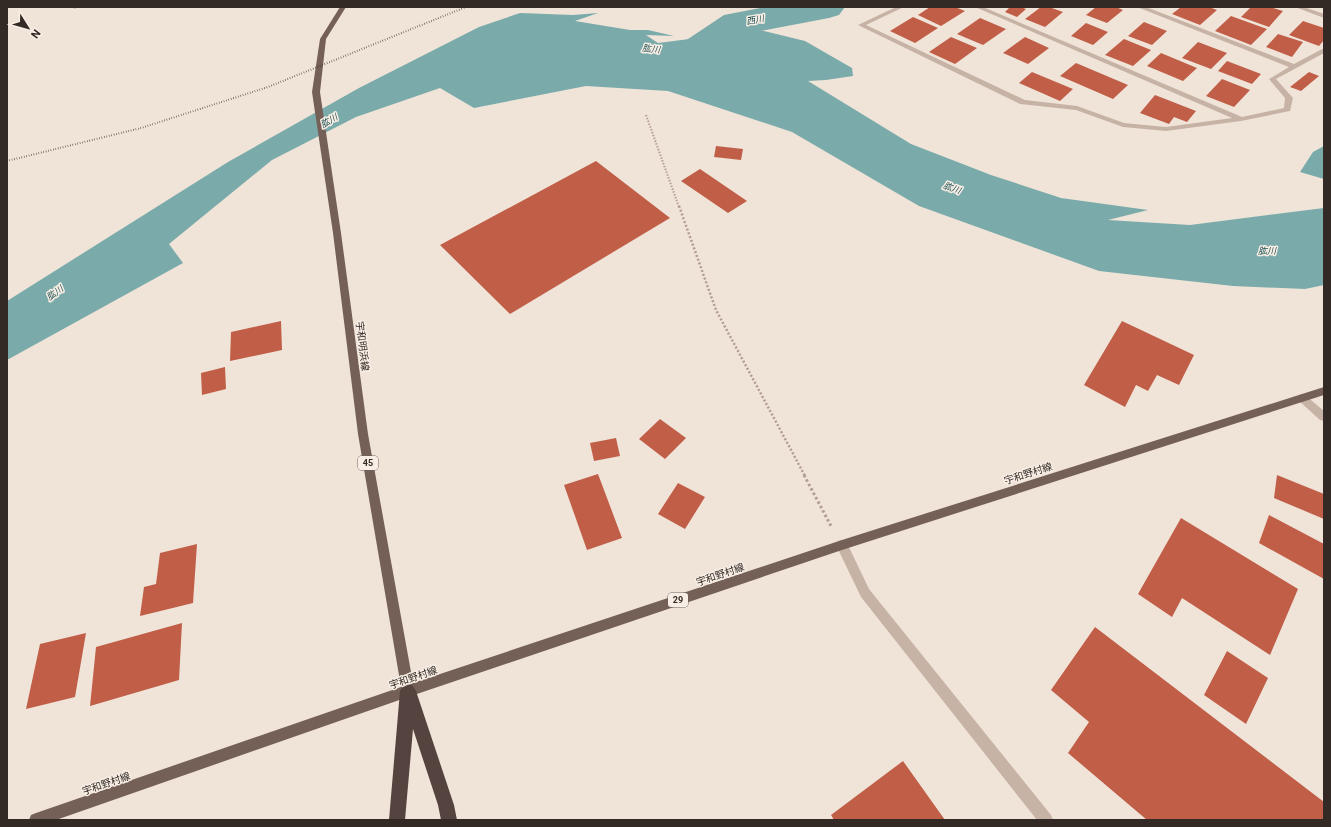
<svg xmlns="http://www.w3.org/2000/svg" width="1331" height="827" font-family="Roboto,'Noto Sans JP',sans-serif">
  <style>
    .water { fill: #7aabaa }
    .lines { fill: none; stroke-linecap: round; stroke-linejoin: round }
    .river { fill: #7aabaa; fill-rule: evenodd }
    .building { fill: #c05e47 }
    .path-far2 { stroke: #b29d90; stroke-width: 2; stroke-dasharray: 1.5 1.5; stroke-linecap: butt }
    .path-far1 { stroke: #b29d90; stroke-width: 2.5; stroke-dasharray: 2 2; stroke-linecap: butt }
    .path { stroke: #b29d90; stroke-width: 3; stroke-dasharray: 2.5 2.5; stroke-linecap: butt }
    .minor { fill: #c7b3a6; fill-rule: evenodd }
    .major { fill: #756058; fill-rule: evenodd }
    .highway { fill: #54433e; fill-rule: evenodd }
    .rail { stroke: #332a26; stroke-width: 2; stroke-dasharray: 0.5 2; stroke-linecap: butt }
    .labels { text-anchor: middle; stroke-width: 3; stroke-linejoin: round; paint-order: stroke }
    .far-water-label { font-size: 9px; font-style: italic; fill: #1e5252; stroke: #f8eee5 }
    .shield { fill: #f8eee5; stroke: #6e655f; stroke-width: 1 }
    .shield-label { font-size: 9px; font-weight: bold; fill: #332a26 }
    .street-label { font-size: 10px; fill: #332a26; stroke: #f8eee5 }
  </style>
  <rect width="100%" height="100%" fill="#f0e4d9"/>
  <path class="water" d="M520,13L573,15L598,13L575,21L630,30H648L674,36L646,35L658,43L705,37L723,27L760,30L805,41L852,68L853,76L826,80L808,81L911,144L991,175L1061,198L1148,210L1108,220L1190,225L1324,208V285L1305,289L1233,286L1099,271L919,206L792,132L668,91L586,86L474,108L440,88L356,117L272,160L169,244L183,263L7,360V301L228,162L359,88L479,27Z
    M1324,146V179L1300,172L1313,152Z"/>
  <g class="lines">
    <path class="river" d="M765,7H845L839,15L829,18L750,33L707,63L693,66L679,63L673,54L679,45L724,15Z"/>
  </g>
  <path class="building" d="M930,7H955L965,11L941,26L918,15Z
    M1010,7H1021L1026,9L1017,17L1005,12Z
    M1041,7H1049L1063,12L1045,27L1025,19Z
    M1096,7H1116L1123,10L1107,23L1086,15Z
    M1181,7H1209L1217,10L1200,25L1172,14Z
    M1251,7H1270L1283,11L1269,27L1241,17Z
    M1231,16L1267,29L1251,45L1215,31Z
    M913,17L938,28L915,43L890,31Z
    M980,18L1006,29L983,45L957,34Z
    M1303,21L1324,28V40L1319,46L1289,35Z
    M1144,22L1167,31L1152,45L1128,36Z
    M1086,23L1108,32L1093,45L1071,36Z
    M1278,34L1303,42L1292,57L1266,47Z
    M951,37L977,48L955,64L929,52Z
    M1025,37L1049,48L1028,64L1003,53Z
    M1124,39L1151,50L1133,66L1105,55Z
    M1198,42L1227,53L1211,69L1182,58Z
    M1161,53L1197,68L1183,81L1147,66Z
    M1227,61L1261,74L1252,84L1218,71Z
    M1076,63L1128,85L1113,99L1060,76Z
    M1032,72L1073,89L1060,101L1019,83Z
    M1309,72L1319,76L1301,91L1290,87Z
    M1222,79L1250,90L1234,107L1206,96Z
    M1155,95L1196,111L1187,122L1174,117L1169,124L1140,113Z
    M716,146L743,149L741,160L714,157Z
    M596,161L670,218L510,314L440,245Z
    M700,169L747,201L728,213L681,181Z
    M281,321L282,350L230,361L231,332Z
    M1122,321L1194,355L1179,385L1157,375L1148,391L1136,385L1125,407L1084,385Z
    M225,367L226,389L202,395L201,373Z
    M660,419L686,438L665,459L639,439Z
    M616,438L620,456L594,461L590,443Z
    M598,474L622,538L587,550L564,485Z
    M1277,475L1324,494V519L1274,498Z
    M678,483L705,497L685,529L658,514Z
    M1269,515L1324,544V579L1259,543Z
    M1181,518L1298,589L1270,655L1182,598L1172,617L1138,594Z
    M197,544L193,603L140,616L144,587L156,584L160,553Z
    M182,623L179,680L90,706L96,647Z
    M1095,627L1324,802V820H1147L1068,753L1089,722L1051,690Z
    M86,633L75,697L26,709L40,644Z
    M1227,651L1268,678L1246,724L1204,695Z
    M903,761L945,820H834L831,815Z"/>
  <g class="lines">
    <path class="path-far2" d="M646,115L679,207"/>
    <path class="path-far1" d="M679,206L716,310L805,476"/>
    <path class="path" d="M804,475L831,526"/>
    <path class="minor" d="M71,7H78L75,9Z
      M896,7H904L866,25L1025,100L1077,106L1124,123L1166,127L1232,118L975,7H983L1242,117L1284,108L1285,98L1269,79L1289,67L1137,7H1146L1294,64L1324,48V53L1276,79L1293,98L1290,111L1241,121L1166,131L1123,127L1076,110L1020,104L858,25Z
      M1295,7H1304L1324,14V18Z
      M1302,394L1305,395L1324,411V421L1320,420L1299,401L1297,398L1299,395Z
      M842,540L846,541L869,589L1051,815L1053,820H1037L861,597L836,545L838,541Z"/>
    <path class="major" d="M340,7H346L326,39L320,92L341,233L368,434L413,683L842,540L1324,387V395L842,550L408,697L56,820H29L31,815L36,813L401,687L358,434L333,233L312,92L320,39Z"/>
    <path class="highway" d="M408,683L413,686L416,691L454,805L457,820H441L438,805L413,729L405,820H389L400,691L403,686Z"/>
    <path class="rail" d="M7,161L141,128L268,87L466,7"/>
  </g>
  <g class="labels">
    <g class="far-water-label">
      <text transform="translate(755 20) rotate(-10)" y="3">西川</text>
      <text transform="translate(651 49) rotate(6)" y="3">肱川</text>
      <text transform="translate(329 121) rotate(-30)" y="3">肱川</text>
      <text transform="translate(952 188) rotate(20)" y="3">肱川</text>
      <text x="1267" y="254">肱川</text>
      <text transform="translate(55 293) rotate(-37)" y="3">肱川</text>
    </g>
    <g class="shield">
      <rect x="358" y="456" width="20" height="14" rx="3"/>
      <rect x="668" y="593" width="20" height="14" rx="3"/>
    </g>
    <g class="shield-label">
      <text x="368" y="466">45</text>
      <text x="678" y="603">29</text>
    </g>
    <g class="street-label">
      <text transform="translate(363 346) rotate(83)" y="4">宇和明浜線</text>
      <text transform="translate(1028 473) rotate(-18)" y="4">宇和野村線</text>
      <text transform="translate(720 574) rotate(-19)" y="4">宇和野村線</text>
      <text transform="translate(413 677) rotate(-19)" y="4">宇和野村線</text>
      <text transform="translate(106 783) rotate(-19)" y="4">宇和野村線</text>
    </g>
  </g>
  <rect width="1331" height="827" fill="none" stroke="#332a26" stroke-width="16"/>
  <g transform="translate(28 28) rotate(127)" stroke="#f8eee5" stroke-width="3" paint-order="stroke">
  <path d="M0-3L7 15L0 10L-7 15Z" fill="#332a26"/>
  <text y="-6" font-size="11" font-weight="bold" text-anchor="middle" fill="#332a26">N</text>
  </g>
</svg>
